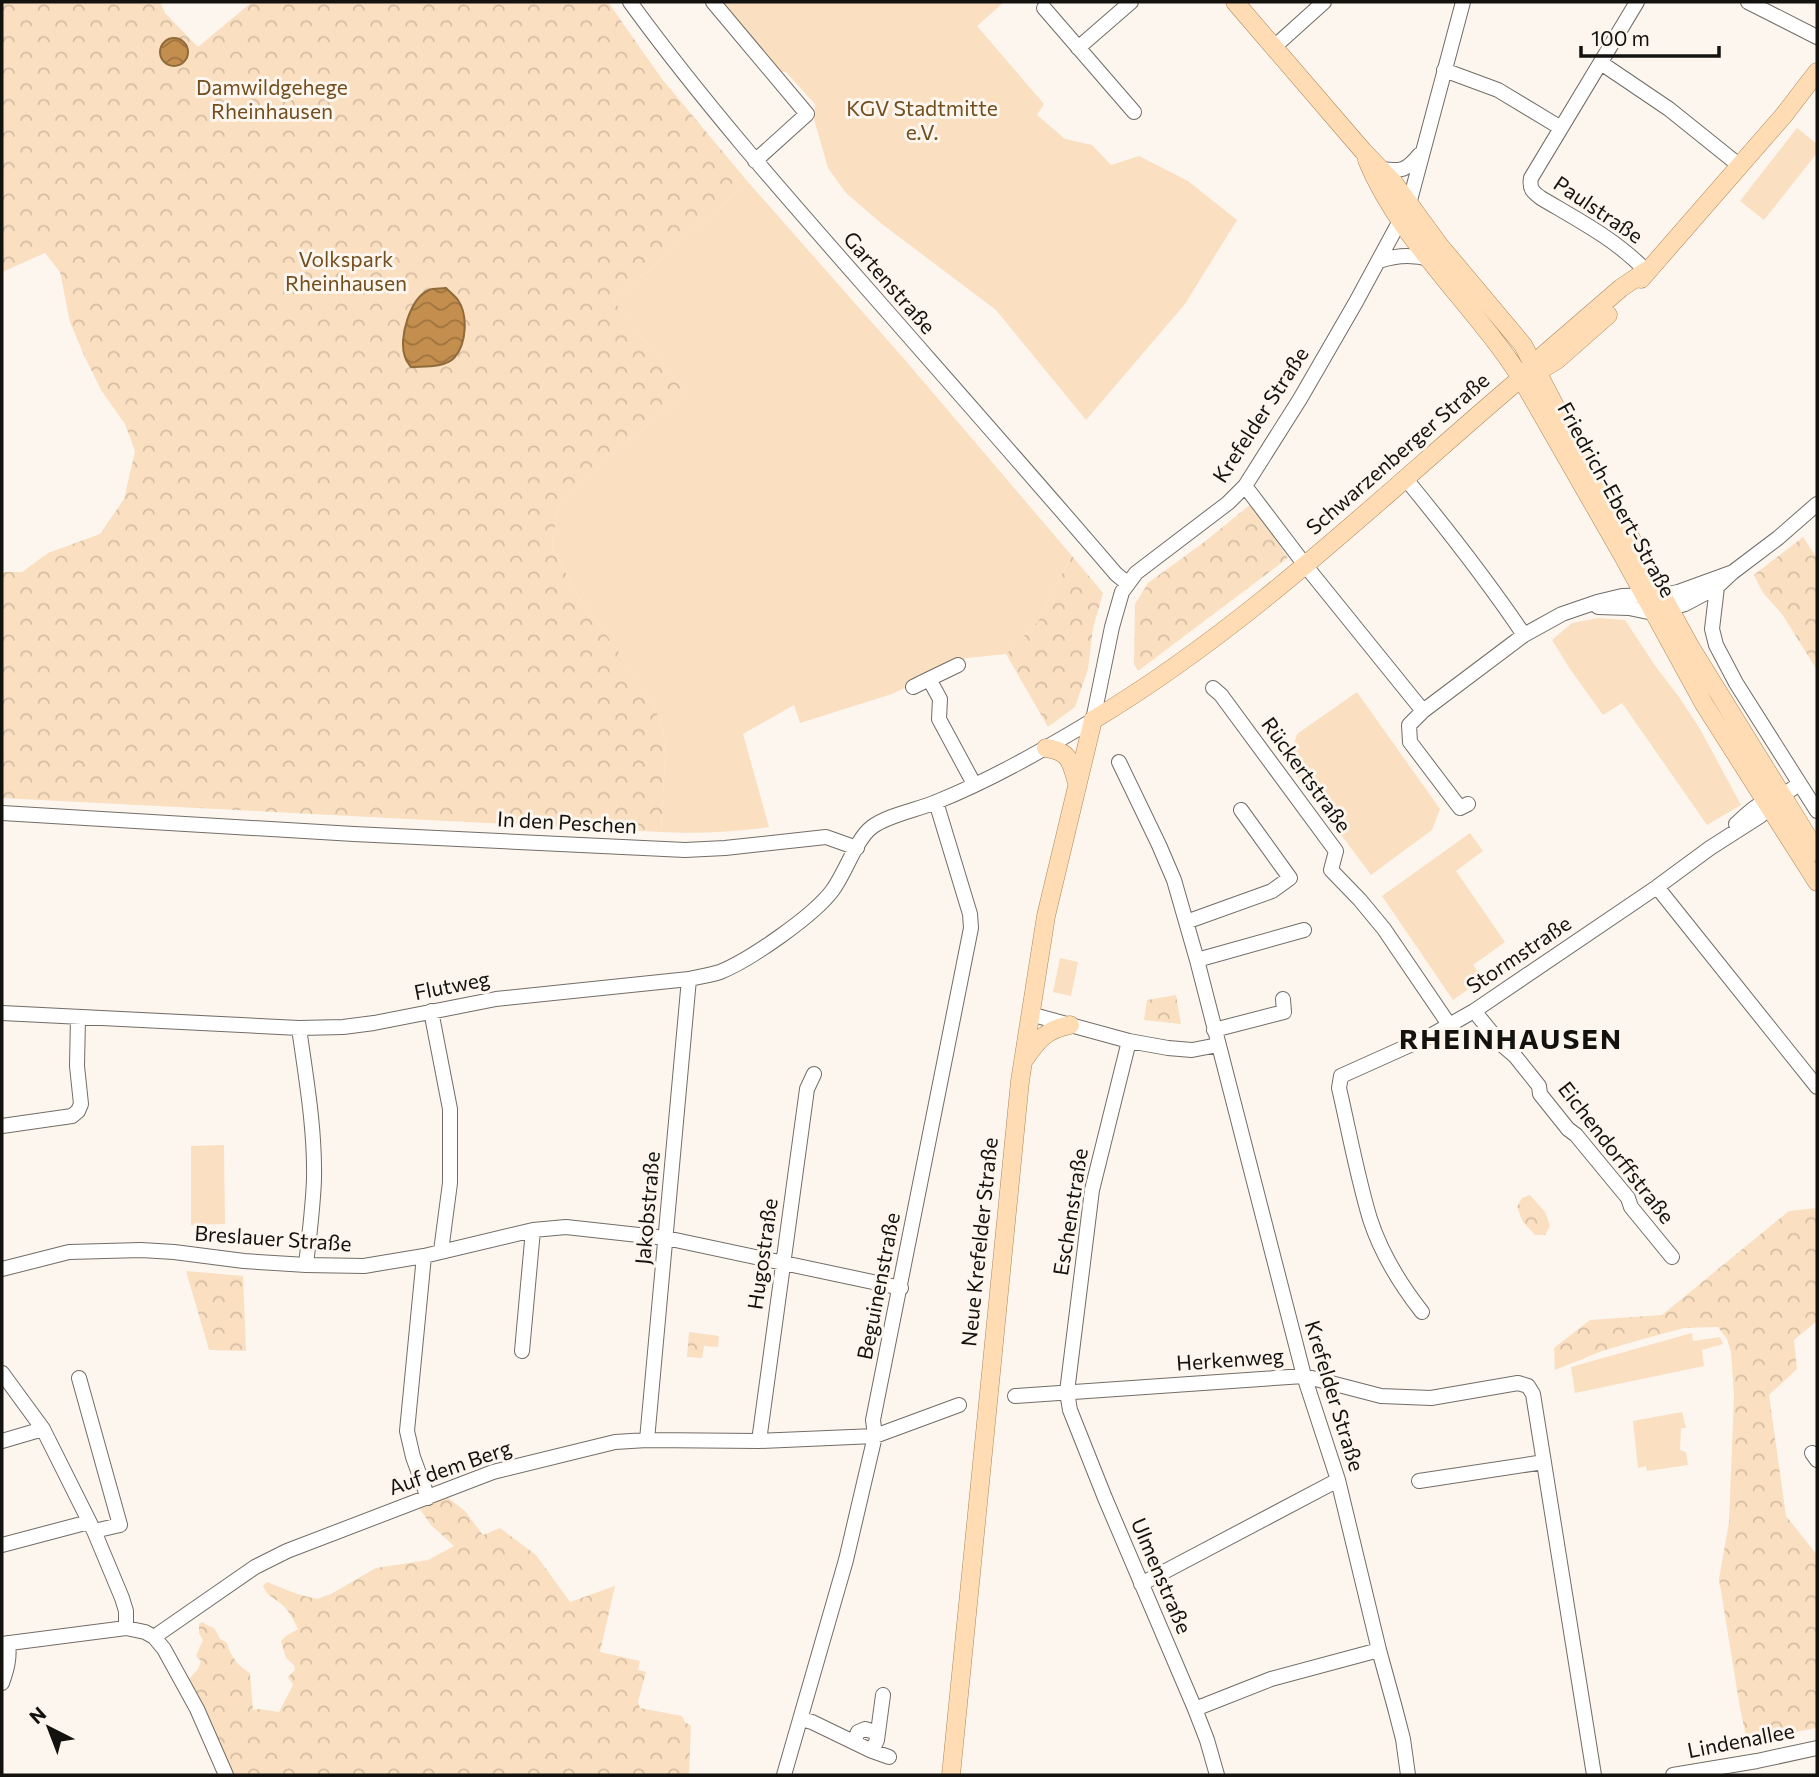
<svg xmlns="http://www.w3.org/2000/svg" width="1819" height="1777" font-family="Commissioner,sans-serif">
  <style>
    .green { fill: #fadfc0 }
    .forest { fill: url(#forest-crowns) }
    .water { fill: url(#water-waves); stroke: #8f6a3b; stroke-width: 2 }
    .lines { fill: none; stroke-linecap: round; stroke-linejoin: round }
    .minor-casing { stroke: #726d67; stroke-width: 16 }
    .major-casing { stroke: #ad8659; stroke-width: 19 }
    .minor { stroke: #fff; stroke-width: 14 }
    .major { stroke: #ffdcb3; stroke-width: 18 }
    .labels { text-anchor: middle; stroke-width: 6; stroke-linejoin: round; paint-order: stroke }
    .park-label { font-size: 21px; fill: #724d1d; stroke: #fcf6ef }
    .street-label { font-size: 21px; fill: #14120f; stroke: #fcf6ef }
    .district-label { font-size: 28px; font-weight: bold; letter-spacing: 2px; fill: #14120f; stroke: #fcf6ef }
  </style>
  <defs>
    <pattern id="forest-crowns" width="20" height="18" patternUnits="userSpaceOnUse" patternTransform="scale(1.75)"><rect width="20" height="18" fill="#fadfc0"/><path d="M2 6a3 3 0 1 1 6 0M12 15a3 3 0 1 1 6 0" fill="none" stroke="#d5bea4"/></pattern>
    <pattern id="water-waves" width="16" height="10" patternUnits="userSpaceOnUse" patternTransform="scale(1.75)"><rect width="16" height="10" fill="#c48f4e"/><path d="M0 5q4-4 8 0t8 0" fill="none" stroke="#9e733f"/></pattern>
  </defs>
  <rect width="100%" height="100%" fill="#fcf6ef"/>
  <path class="green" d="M719,2H1004L977,26L1044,104L1037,115L1065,139L1092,145L1111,165L1139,156L1188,181L1237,220L1185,304L1086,420L996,310L882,224L846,193L828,168L814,119L815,104L786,72H779Z
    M1797,128L1817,144V153L1764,220L1740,201Z
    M748,182L905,360L1072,556L1060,577L1038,622L1006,654L967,658L892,694L800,723L794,705L743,734L769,827C733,832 697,834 661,832L666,741L655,707L621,655L578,596L552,547L558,508L615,451L686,394L614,301Z
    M1598,618L1625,620L1656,667L1679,697L1700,729L1741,805L1707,825L1622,703L1603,715L1570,669L1552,640L1572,623Z
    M1357,692L1440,809L1432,830L1371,875L1281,754L1294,744L1297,734Z
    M1470,833L1483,851L1456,871L1505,942L1473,965L1483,979L1453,1000L1382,896Z
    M1060,958L1078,962L1071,996L1053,992Z
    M224,1145L225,1224L191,1225V1146Z
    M1692,1333L1693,1341L1720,1337L1723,1344L1702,1350L1704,1366L1575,1393L1571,1367Z
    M1682,1412L1686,1428H1681L1680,1450L1686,1452L1688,1465L1647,1471L1646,1466L1638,1468L1633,1421Z"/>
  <path class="forest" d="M2,2H160L165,13L198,47L252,2H608L662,79L748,182L614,301L686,394L615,451L558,508L552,547L578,596L621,655L655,707L666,741L661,832L2,798V572H22L48,553L100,534L124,499L135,451L125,424L101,390L83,353L70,322L60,272L45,253L2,272Z
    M1251,504L1288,558L1138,671L1134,664L1135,604L1148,583L1203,543Z
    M1803,537L1817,558V670L1782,614L1763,593L1754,575Z
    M1072,556L1103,593L1093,628L1088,669L1075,707L1048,727L1006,654L1038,622L1060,577Z
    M1176,995L1181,1024L1144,1020L1147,1000Z
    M1530,1195L1545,1212L1550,1226L1545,1235H1535L1523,1222L1517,1207L1522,1198Z
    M1817,1208V1321L1794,1340L1797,1369L1769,1395L1786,1516L1817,1555V1728L1747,1741L1740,1708L1719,1579L1729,1522L1734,1396L1731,1352L1727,1339L1718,1327L1684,1328L1643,1339L1602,1351L1555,1370L1554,1348L1590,1320L1662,1315L1789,1211Z
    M186,1271L243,1276L246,1351L209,1350Z
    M689,1332L719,1336L718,1347L704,1346L702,1358L687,1357Z
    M447,1497L465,1511L483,1535L500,1528L536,1555L570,1602L615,1586L600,1652L640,1661L638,1670L646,1672L638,1702L640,1708L682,1716L685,1722L691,1726L689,1775H234L189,1679L198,1669L201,1661L196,1656L203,1640L199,1633V1624L203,1622L206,1625L214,1628L220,1639L227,1643C230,1656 239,1667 250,1673L253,1710L260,1709L279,1712L293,1685L288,1677L295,1670L294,1665L286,1658L281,1641L286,1636L298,1629C293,1619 289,1610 280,1603C273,1597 267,1596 263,1586L267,1582L297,1594L317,1599L331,1594L376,1568L428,1560L454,1546L431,1525L420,1509Z"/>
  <path class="water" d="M160 52a14 14 0 1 1 28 0a14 14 0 1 1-28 0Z
    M446,288C450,292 455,296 458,300C468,315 467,344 454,358C444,368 424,366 411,367C409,364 406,361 405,357C398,339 410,298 429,290C433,288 441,289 446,288Z"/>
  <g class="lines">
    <defs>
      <path id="minor" d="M630,2C702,101 783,193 864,285C948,381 1033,477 1116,574L1127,583
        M713,2L807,114L755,161
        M1637,2L1531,178C1529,189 1533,192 1541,198C1578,220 1617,240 1646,271
        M1748,2L1817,37
        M1044,8L1134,112
        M1274,47L1324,2
        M1078,48L1131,2
        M1601,63L1669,109L1740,166
        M1444,70L1498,90L1561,128
        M1382,169C1401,172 1407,170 1419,155
        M1379,261C1396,255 1412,254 1430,259
        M1405,478C1447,529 1487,580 1524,635
        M1245,486L1305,565L1423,711
        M1717,587L1712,629L1716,645L1736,683L1817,811
        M1598,607L1629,608L1653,613L1685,604L1717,587L1733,572L1778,538L1817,504
        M958,665L929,679L940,699L939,719L974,784
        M913,687L929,679
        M1213,688L1221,695L1336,851L1331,870L1360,900L1384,929L1450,1026
        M1119,762L1159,845L1174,880L1197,960L1304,1376L1338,1480L1379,1650L1395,1708L1403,1739L1408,1775
        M1468,804L1460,808L1410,742L1409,725L1423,711L1524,635L1562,614L1597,602L1622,596L1662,595L1678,592L1733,572
        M2,813L354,834L685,850L725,848L826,837L857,848
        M1736,824C1748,813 1758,803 1774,798
        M1657,887L1817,1087
        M1186,922L1272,891L1290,878L1241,810
        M1197,960L1304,930
        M431,1011L450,1109V1183L441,1251
        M1474,1011L1502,1045L1515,1056L1539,1086L1540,1094L1568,1129L1576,1135L1628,1198L1631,1207L1672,1257
        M2,1013L299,1028L343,1027L374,1023L496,999L689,979C699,977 710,975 720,972C750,960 813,916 832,891C845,874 856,839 872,827C888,815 917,810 936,802C991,780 1043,750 1093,720L1112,627L1122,592L1136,573L1228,503L1245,486L1300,399L1356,302L1409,204L1463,2
        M1030,1014L1129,1041L1168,1048L1192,1050L1218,1045
        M299,1028C306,1078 315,1128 314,1179C313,1208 309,1237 306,1265
        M1214,1030L1284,1012L1283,999
        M1129,1041L1092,1190L1067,1392L1070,1410L1105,1498L1195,1709L1207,1740L1217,1775
        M2,1126L72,1116L78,1111L81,1104L77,1066L78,1017
        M424,1256L407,1431L413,1457L428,1498
        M2,1269L69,1252L141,1250L174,1252L244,1261L306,1265L364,1266L424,1256L533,1230L566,1227L666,1238L901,1288
        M1422,1312C1400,1284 1381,1253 1370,1219C1357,1176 1349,1131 1339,1088L1341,1076L1430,1036L1474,1011L1657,887L1710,848L1760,816L1782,796L1799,784
        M522,1351L533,1230
        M2,1373L43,1429L94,1531L122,1598L126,1611V1628
        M79,1378L120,1525L94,1531
        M1015,1396L1304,1376L1381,1396L1431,1398L1518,1383L1528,1386L1533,1394L1594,1775
        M647,1440L689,979
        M2,1441L43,1429
        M759,1441L807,1089L814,1074
        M1812,1453L1817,1460
        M1419,1481L1544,1462
        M2,1545L89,1522
        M1141,1584L1338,1480
        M154,1637L255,1567L287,1551L493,1472L615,1442L647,1440L759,1441L875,1436L959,1405
        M2,1644L126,1628L145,1632L154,1637L164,1649L197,1709L226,1775
        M2,1683C7,1669 10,1658 8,1643
        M1195,1709L1271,1679L1379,1650
        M801,1719L812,1722L872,1751L889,1757
        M854,1742L858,1732L865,1729L878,1733
        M872,1751L877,1740L883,1695
        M784,1775L846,1560L875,1436L873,1420L971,928L970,914L936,802
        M1673,1775L1757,1761L1817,1748"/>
      <path id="major" d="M1235,2L1363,151L1394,183L1440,246L1523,345L1589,471L1612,504L1691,648L1817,852
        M1367,160C1401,242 1474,304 1521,378L1623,556L1704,704L1817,882
        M1641,279L1784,115L1817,72
        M1534,374L1557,360L1608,315
        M1046,748C1070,751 1071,762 1077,783
        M1024,1060C1038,1040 1045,1030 1070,1025
        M951,1775L1020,1081L1046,916L1093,720C1250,626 1382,496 1521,378L1533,364L1621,288L1646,271"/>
    </defs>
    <use href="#minor" class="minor-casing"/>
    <use href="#major" class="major-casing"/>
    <use href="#minor" class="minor"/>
    <use href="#major" class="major"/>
  </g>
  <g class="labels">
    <g class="park-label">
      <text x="272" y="95">Damwildgehege<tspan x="272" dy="24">Rheinhausen</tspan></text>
      <text x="922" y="116">KGV Stadtmitte<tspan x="922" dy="24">e.V.</tspan></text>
      <text x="346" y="267">Volkspark<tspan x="346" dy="24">Rheinhausen</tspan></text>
    </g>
    <g class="street-label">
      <text transform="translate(1598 210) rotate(34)" y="7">Paulstraße</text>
      <text transform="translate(889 283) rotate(49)" y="7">Gartenstraße</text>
      <text transform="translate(1261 415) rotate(-57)" y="7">Krefelder Straße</text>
      <text transform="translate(1398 454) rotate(-41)" y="7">Schwarzenberger Straße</text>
      <text transform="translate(1616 500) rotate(61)" y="7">Friedrich-Ebert-Straße</text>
      <text transform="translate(1306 775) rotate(54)" y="7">Rückertstraße</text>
      <text transform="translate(567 823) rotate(3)" y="7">In den Peschen</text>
      <text transform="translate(1519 955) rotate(-34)" y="7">Stormstraße</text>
      <text transform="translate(452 986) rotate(-11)" y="7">Flutweg</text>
      <text transform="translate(1616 1153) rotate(52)" y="7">Eichendorffstraße</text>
      <text transform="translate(648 1208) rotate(-85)" y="7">Jakobstraße</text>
      <text transform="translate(1071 1212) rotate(-81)" y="7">Eschenstraße</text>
      <text transform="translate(273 1239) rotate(4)" y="7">Breslauer Straße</text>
      <text transform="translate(980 1242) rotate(-84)" y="7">Neue Krefelder Straße</text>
      <text transform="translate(763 1254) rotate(-82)" y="7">Hugostraße</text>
      <text transform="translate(879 1286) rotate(-79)" y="7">Beguinenstraße</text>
      <text transform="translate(1230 1360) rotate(-4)" y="7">Herkenweg</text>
      <text transform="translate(1334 1396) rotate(73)" y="7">Krefelder Straße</text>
      <text transform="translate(450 1468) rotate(-19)" y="7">Auf dem Berg</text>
      <text transform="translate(1161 1576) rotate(67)" y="7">Ulmenstraße</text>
      <text transform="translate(1741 1741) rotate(-11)" y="7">Lindenallee</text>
    </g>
    <g class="district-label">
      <text x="1511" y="1049">RHEINHAUSEN</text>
    </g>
  </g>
  <rect width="1819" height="1777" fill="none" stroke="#14120f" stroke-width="7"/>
  <g transform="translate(49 1728) rotate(318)" stroke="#fcf6ef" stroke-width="5" paint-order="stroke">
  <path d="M0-5L12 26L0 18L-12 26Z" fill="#14120f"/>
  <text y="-10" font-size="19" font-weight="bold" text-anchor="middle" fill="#14120f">N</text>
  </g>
  <path d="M1581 46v10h138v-10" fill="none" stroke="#14120f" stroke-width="3.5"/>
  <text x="1591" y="46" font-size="21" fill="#14120f" stroke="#fcf6ef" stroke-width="5" paint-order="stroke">100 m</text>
</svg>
